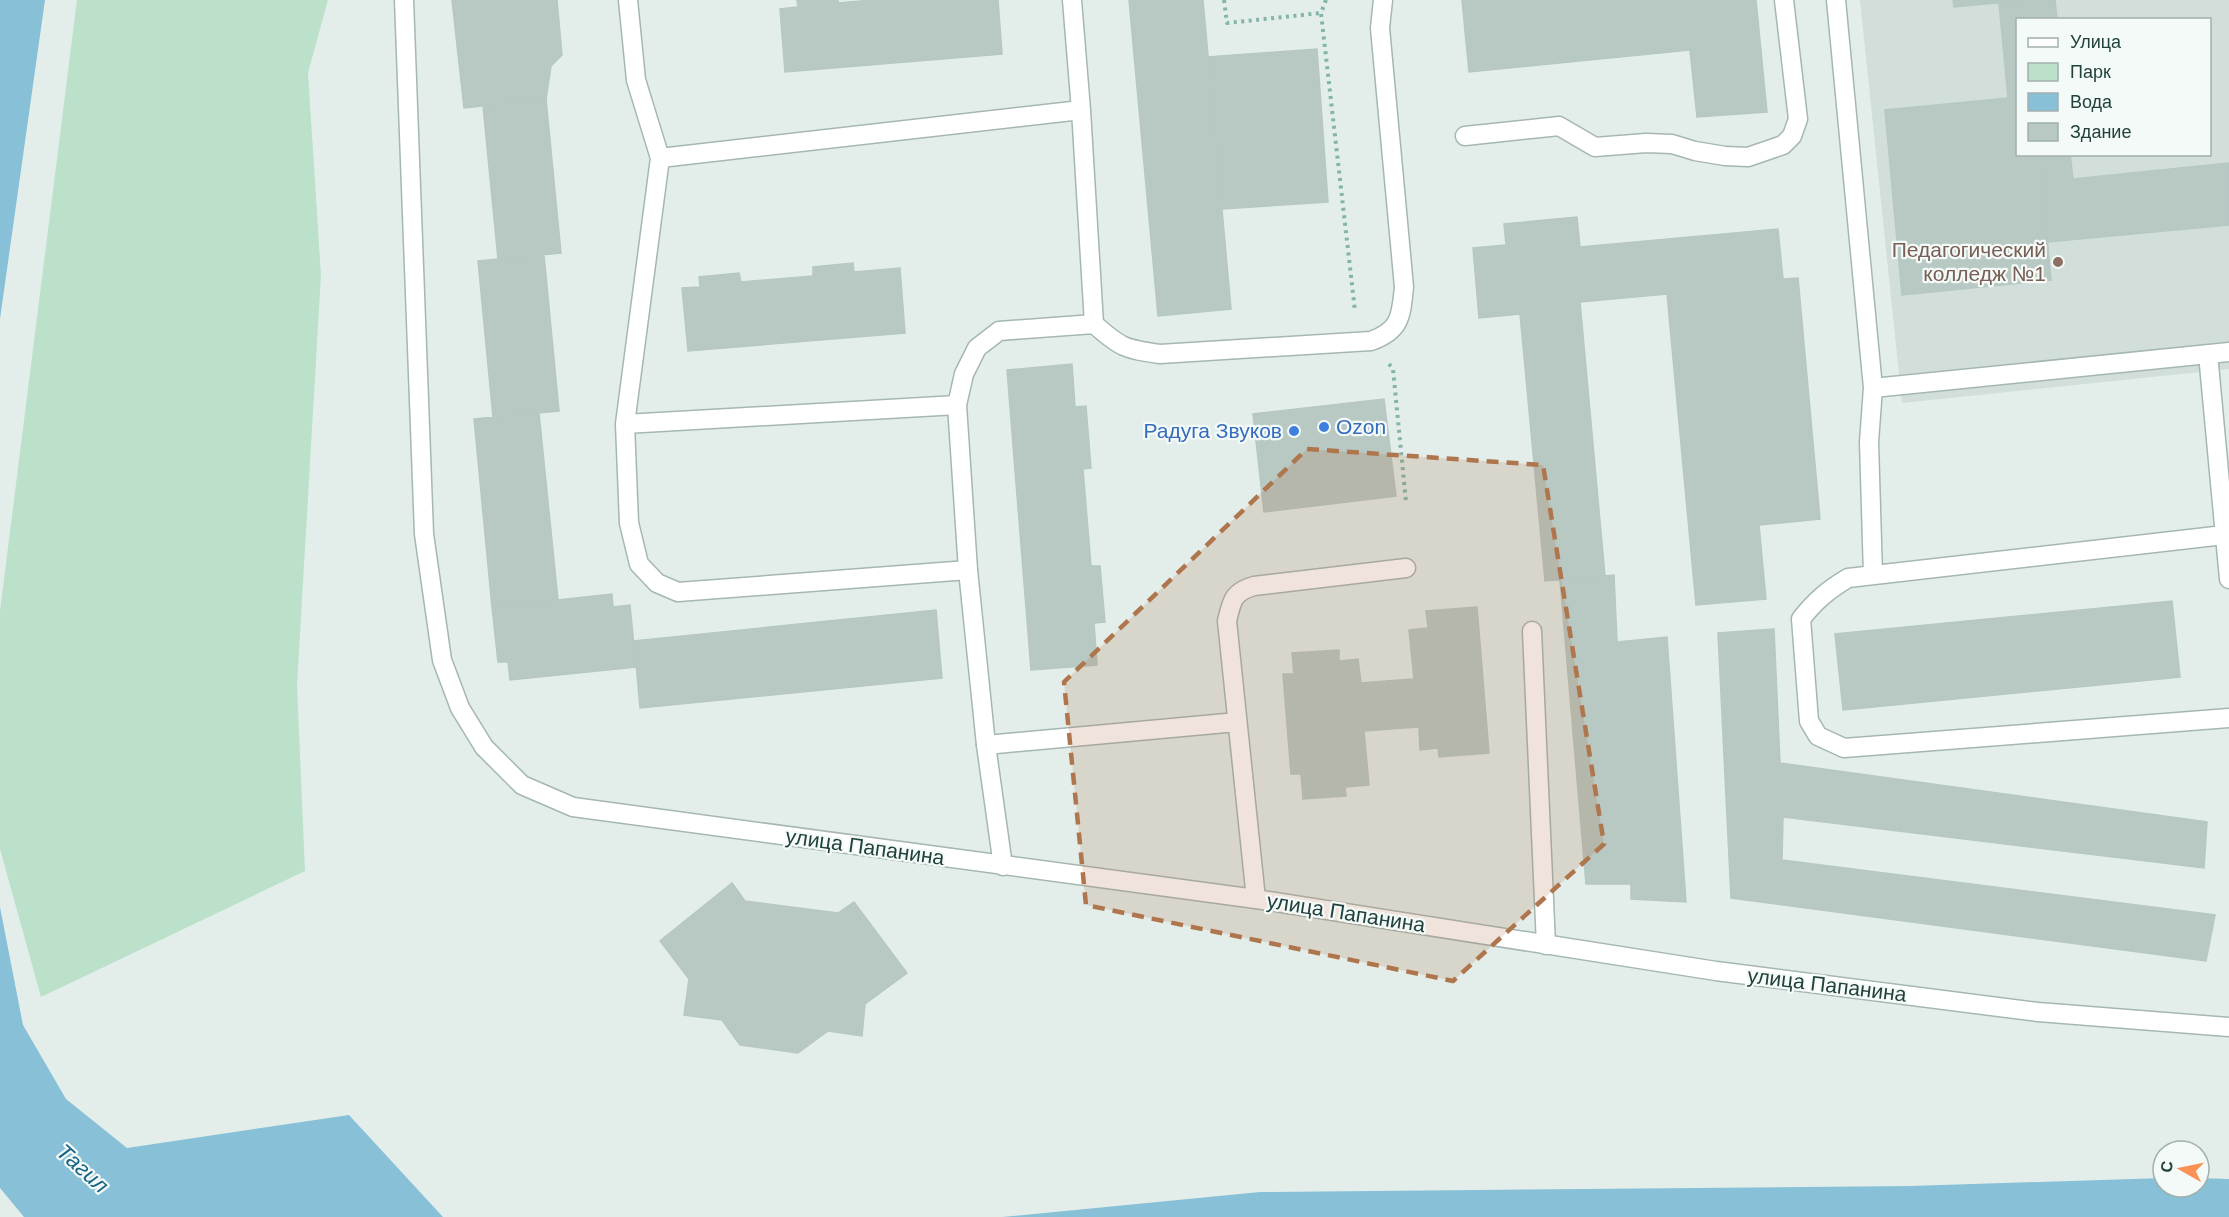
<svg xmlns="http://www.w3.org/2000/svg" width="2229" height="1217" font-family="Helvetica,sans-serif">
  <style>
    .built { fill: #d1deda; fill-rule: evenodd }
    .green { fill: #bbe1ca }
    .water { fill: #88c1d7 }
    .building { fill: #b8c9c4; stroke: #b5c8c3; stroke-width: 1.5 }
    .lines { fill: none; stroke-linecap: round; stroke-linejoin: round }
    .lane-casing { stroke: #a5b7b3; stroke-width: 21 }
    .street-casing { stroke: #a5b7b3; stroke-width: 21 }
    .path { stroke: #82b4aa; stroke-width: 4; stroke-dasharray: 3 4.5; stroke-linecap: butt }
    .lane { stroke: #fff; stroke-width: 18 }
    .street { stroke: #fff; stroke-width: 18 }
    .marked { fill: #af754c; fill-opacity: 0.2; stroke: #af754c; stroke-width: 4.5; stroke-dasharray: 12 8; stroke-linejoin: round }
    .education-dot { fill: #8d6e63; stroke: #f4faf8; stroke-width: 2 }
    .shop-dot { fill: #3f7fe0; stroke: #f4faf8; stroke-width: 2 }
    .labels { text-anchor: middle; stroke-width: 4.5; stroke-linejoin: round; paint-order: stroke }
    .education-label { font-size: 21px; fill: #785e54; stroke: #f4faf8; text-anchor: end }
    .shop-label { font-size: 21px; fill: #366cbe; stroke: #f4faf8; text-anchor: start }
    .street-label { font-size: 21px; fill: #21413c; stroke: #f4faf8 }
    .water-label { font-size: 22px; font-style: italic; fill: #176382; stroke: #f4faf8 }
  </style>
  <rect width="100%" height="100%" fill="#e3eeeb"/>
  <path class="built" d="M1860,0H2229V369L1902,403ZM2018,20H2210V154H2018Z"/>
  <path class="green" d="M77,0H328L308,73L321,275L297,685L305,871L41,997L0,849V611Z"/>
  <path class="water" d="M0,0H45L0,319Z
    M0,907L23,1025L66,1099L127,1148L349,1115L443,1217H24L0,1188Z
    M2163,1178V1187H2199V1178L2229,1179V1217H1002L1260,1192L1910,1186Z"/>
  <path class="building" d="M452,0H557L562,55L551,66L546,99L464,108Z
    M797,0H838V3L872,0H998L1002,54L785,72L780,9L798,7Z
    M1129,0H1203L1231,309L1158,316Z
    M1462,0H1756L1767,112L1697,117L1690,50L1469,72Z
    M1953,0H2027L1954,7Z
    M2027,0H2055L2057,20H2018V97L2008,98L1999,3Z
    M1317,49L1328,202L1222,209L1208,57Z
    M2018,97V154H2039L2051,280L1902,295L1885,110Z
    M546,99L561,253L498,259L483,106Z
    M2039,154H2070L2073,179L2229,163V225L2047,242Z
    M1577,217L1580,247L1778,229L1783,279L1798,278L1820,519L1759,525L1766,599L1696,605L1667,294L1580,302L1605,576L1545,581L1520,314L1479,318L1473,248L1506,245L1504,224Z
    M544,255L559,411L493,417L478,261Z
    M853,263L854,272L900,268L905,333L688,351L682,288L700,287L699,277L739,273L741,282L813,276V267Z
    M1072,364L1075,407L1086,406L1091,468L1083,469L1091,566H1100L1105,622L1094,623L1097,665L1031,670L1007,370Z
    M1384,399L1396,496L1264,512L1253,414Z
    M539,413L558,600L492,607L474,419Z
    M1614,575L1617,642L1667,637L1686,902L1631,899V884H1586L1560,580Z
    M612,594L613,607L630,605L636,667L510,680L508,662H498L492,607Z
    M2172,601L2180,677L1843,710L1835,634Z
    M1477,607L1489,753L1439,757L1438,748L1420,750L1419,727L1390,729L1386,681L1414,679L1409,630L1428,628L1426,611Z
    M936,610L942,678L640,708L634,641Z
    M1774,629L1780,763L2207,822L2204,868L1783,817L1782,860L2215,915L2206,961L1731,898L1718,633Z
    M1339,650V661L1358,659L1361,683L1386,681L1390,729L1364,731L1369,785L1345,787L1346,796L1303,799L1301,774H1291L1283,674H1294L1292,653Z
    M732,883L745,901L838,913L854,902L907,973L865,1004L862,1036L828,1031L798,1053L740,1045L722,1020L684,1015L689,979L660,941Z"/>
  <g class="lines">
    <defs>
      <path id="lane" d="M404,0L424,534L442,660L460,708L484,747
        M628,0L636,80L660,158L625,424L629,523L639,564L657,583L678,592L968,570
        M1072,0L1081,110L1094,324
        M1836,0L1873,388L1869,442L1873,575
        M1465,136L1559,126L1595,147L1646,143L1672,144L1695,151L1725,156L1748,157L1783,145L1792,136L1798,119L1784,0
        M660,158L1081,110
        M2208,354L2229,579
        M1873,388L2229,352
        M625,424L957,405
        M2224,535L1848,578C1828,590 1815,601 1801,619L1809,721L1818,736L1844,748L2229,718
        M1532,631L1546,945
        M986,745L1237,722
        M1256,899L1227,621C1232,600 1233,592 1254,586L1406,568"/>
      <path id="street" d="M484,747L522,785L573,807L1256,899L1716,971L2038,1012L2229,1027
        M1003,866L986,745L968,570L957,405L964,374L977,348L999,331L1094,324C1121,348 1125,349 1160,354L1371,341C1401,330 1401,316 1404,287L1380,28L1383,0"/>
    </defs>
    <use href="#lane" class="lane-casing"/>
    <use href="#street" class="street-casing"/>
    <path class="path" d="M1224,0L1227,23L1321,13
      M1326,0L1321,13L1355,311
      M1389,364L1393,369L1406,502"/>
    <use href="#lane" class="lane"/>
    <use href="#street" class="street"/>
  </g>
  <path class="marked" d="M1307,449L1543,465L1604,844L1453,981L1086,905L1064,682Z"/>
  <circle class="education-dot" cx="2058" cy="262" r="6"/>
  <g class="shop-dot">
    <circle cx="1324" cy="427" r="6"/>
    <circle cx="1294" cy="431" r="6"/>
  </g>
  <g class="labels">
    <g class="education-label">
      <text x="2046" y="257">Педагогический<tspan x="2046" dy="24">колледж №1</tspan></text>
    </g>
    <g class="shop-label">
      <text x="1336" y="434">Ozon</text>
      <text x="1282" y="438" text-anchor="end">Радуга Звуков</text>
    </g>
    <g class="street-label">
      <text transform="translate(865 847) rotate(8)" y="7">улица Папанина</text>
      <text transform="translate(1346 913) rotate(9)" y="7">улица Папанина</text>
      <text transform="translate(1827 985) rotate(7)" y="7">улица Папанина</text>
    </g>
    <g class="water-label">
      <text transform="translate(83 1168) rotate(42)" y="8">Тагил</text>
    </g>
  </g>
  <rect x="2016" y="18" width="195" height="138" fill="#f4faf8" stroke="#a0b0ad" stroke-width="1.5"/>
  <rect x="2028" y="38" width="30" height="9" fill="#ffffff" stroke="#a0b0ad" stroke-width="1.5"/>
  <text x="2070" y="48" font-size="18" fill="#21413c">Улица</text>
  <rect x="2028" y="63" width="30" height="18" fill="#bbe1ca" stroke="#a0b0ad" stroke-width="1.5"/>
  <text x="2070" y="78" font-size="18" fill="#21413c">Парк</text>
  <rect x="2028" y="93" width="30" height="18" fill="#88c1d7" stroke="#a0b0ad" stroke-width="1.5"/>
  <text x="2070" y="108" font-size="18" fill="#21413c">Вода</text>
  <rect x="2028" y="123" width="30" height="18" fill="#b8c9c4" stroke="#a0b0ad" stroke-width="1.5"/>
  <text x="2070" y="138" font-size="18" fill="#21413c">Здание</text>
  <g transform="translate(2181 1169) rotate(279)"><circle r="28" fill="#f4faf8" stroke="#a0b0ad" stroke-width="1.5"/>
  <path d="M0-4.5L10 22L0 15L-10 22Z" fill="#fb9154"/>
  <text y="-9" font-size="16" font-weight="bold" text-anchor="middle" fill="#21413c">С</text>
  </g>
</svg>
